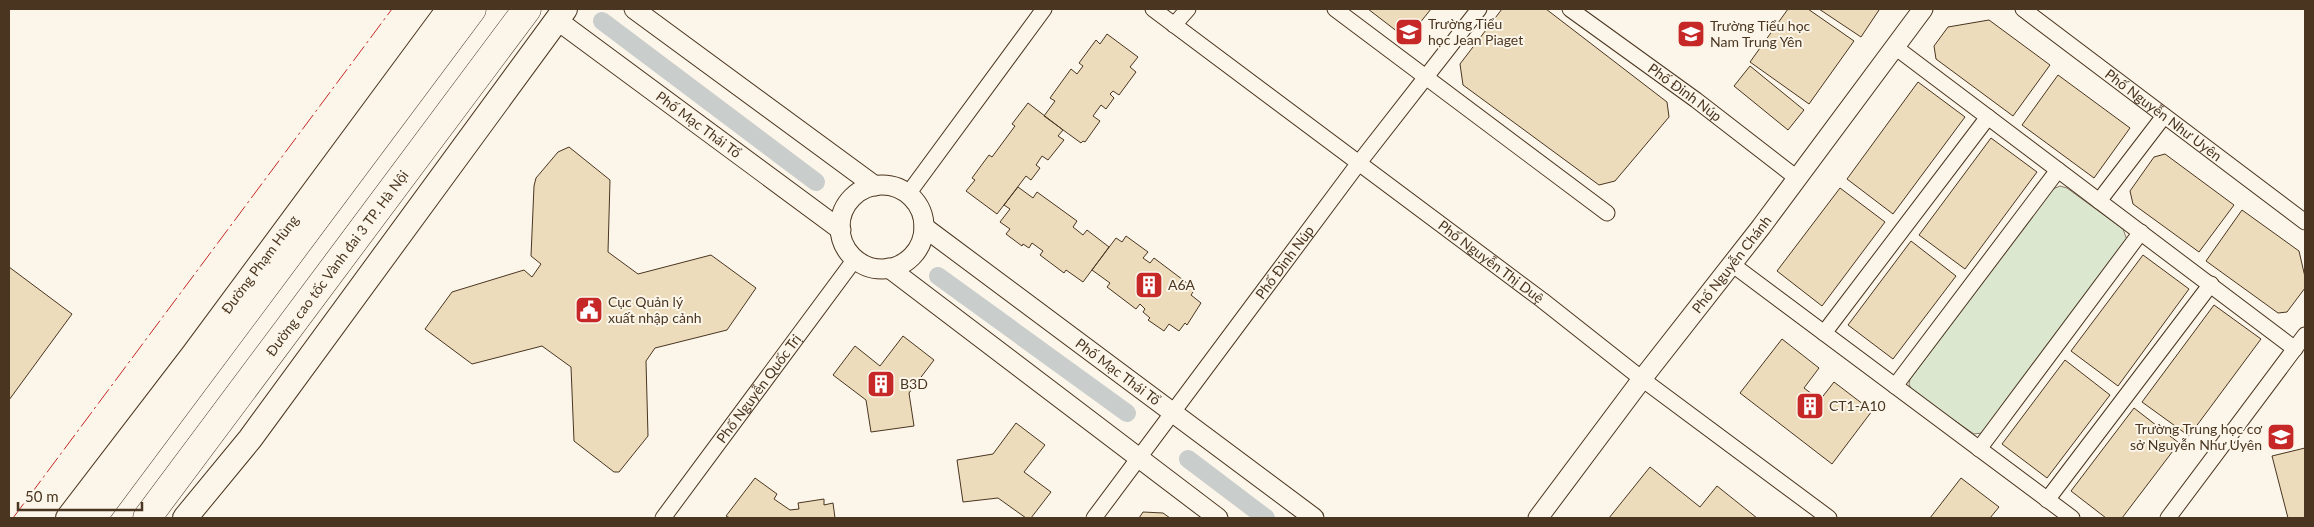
<svg xmlns="http://www.w3.org/2000/svg" width="2314" height="527" font-family="Lato,sans-serif">
  <style>
    .green { fill: #dce7d0; stroke: #887966 }
    .lines { fill: none; stroke-linecap: round; stroke-linejoin: round }
    .canal { stroke: #c9cecd; stroke-width: 18 }
    .building { fill: #ecdcbc; stroke: #4a3520 }
    .minor-casing { stroke: #4a3520; stroke-width: 17 }
    .tertiary-casing { stroke: #4a3520; stroke-width: 21 }
    .primary-casing { stroke: #4a3520; stroke-width: 26 }
    .motorway-casing { stroke: #4a3520; stroke-width: 29 }
    .minor { stroke: #fbf6e9; stroke-width: 15 }
    .tertiary { stroke: #fbf6e9; stroke-width: 19 }
    .primary { stroke: #fbf6e9; stroke-width: 24 }
    .motorway { stroke: #fbf6e9; stroke-width: 28 }
    .power { stroke: #c62828; stroke-width: 1; stroke-dasharray: 18 4 2.5 4; stroke-linecap: butt }
    .labels { text-anchor: middle; stroke-width: 4; stroke-linejoin: round; paint-order: stroke }
    .poi-label { font-size: 14px; fill: #4a3520; stroke: #fbf6e9; text-anchor: start }
    .street-label { font-size: 14px; fill: #4a3520; stroke: #fbf6e9 }
  </style>
  <rect width="100%" height="100%" fill="#fbf6e9"/>
  <path class="green" d="M2060,186L2067,188L2123,229L2127,240L1982,433L1974,434L1912,391L1909,384L1910,379L2053,189Z"/>
  <g class="lines">
    <path class="canal" d="M602,21L816,182
      M938,276L1127,413
      M1188,459L1266,518"/>
  </g>
  <path class="building" d="M1368,9H1431L1407,39Z
    M1502,9H1546L1667,102L1669,117L1615,181L1599,185L1463,85L1460,64Z
    M1788,9H1808L1854,41L1809,104L1750,62Z
    M1819,9H1877L1879,10L1861,37Z
    M1989,20L2050,65L2013,116L1936,59L1934,46L1948,27Z
    M1107,34L1138,57L1130,67L1136,72L1119,95L1113,91L1110,94L1114,98L1106,109L1101,105L1093,116L1100,121L1085,142L1083,141L1081,143L1044,116L1055,101L1050,98L1071,69L1077,74L1083,66L1079,63L1096,40L1100,44Z
    M1750,66L1804,110L1788,130L1734,86Z
    M2058,75L2130,128L2094,178L2022,125Z
    M1918,82L1965,117L1893,214L1847,179Z
    M1028,103L1063,130L1058,136L1064,140L1048,160L1042,156L1036,165L1040,168L1031,180L1026,176L997,214L966,191L975,180L972,178L989,155L992,157L1015,126L1012,124Z
    M1991,138L2037,172L1965,269L1919,235Z
    M569,147L610,180L608,252L638,274L711,255L756,288L727,330L655,348L646,361L648,436L619,472H614L574,441L571,367L542,346L472,364L425,329L452,292L524,270L532,277L541,264L531,256L534,186L536,178L558,152Z
    M2165,154L2234,205L2199,252L2133,204L2130,191L2154,157Z
    M1018,187L1033,198L1037,192L1077,221L1073,227L1083,235L1087,230L1109,247L1083,282L1066,270L1064,273L1040,255L1043,251L1032,243L1029,248L1023,244L1022,246L1006,234L1010,229L1000,222L1010,209L1004,205Z
    M1840,188L1885,222L1822,306L1777,271Z
    M2242,210L2299,251L2305,277V288L2287,312L2278,313L2206,261Z
    M1126,236L1148,252L1143,258L1150,263L1154,258L1195,289L1191,295L1201,303L1187,325L1185,323L1179,331L1169,324L1164,331L1148,320L1150,318L1143,312L1145,309L1140,304L1136,309L1107,287L1110,283L1092,270L1116,238L1122,242Z
    M1911,241L1956,276L1893,359L1848,325Z
    M2143,255L2189,289L2118,386L2071,351Z
    M9,267L72,314L9,400Z
    M2214,305L2261,339L2189,436L2142,402Z
    M903,336L934,360L909,393L914,426L871,432L866,400L833,375L855,346L880,366Z
    M1782,339L1819,368L1804,388L1820,400L1834,382L1872,411L1832,464L1740,393Z
    M2065,360L2110,395L2047,478L2002,444Z
    M2134,408L2179,443L2122,518H2106L2071,491Z
    M1016,423L1045,445L1024,472L1051,492L1031,518H1026L998,498L963,502L957,460L993,454Z
    M2305,448V518H2288L2272,456Z
    M1650,467L1700,507L1717,486L1757,518H1609Z
    M755,478L777,494L774,499L790,510L799,509L798,503L824,499V505L833,503L835,518H730L726,516Z
    M1961,478L1999,507L1990,518H1930Z
    M1143,512L1163,513L1170,518H1139Z"/>
  <g class="lines">
    <defs>
      <g id="minor">
        <path id="s1" d="M1153,9L1542,300L1642,379L1829,518"/>
        <path d="M1335,9L1607,213"/>
        <path id="s2" d="M1570,9L1696,100L1798,179"/>
        <path id="s3" d="M2023,9L2305,222"/>
        <path d="M1174,25L1188,9"/>
        <path d="M1895,47L2295,349"/>
        <path d="M908,194L1044,9"/>
        <path d="M2099,201L2164,116"/>
        <path d="M1733,265L2072,518"/>
        <path d="M1824,333L1988,117"/>
        <path d="M1895,386L2058,170"/>
        <path d="M1979,449L2141,232"/>
        <path d="M2047,500L2211,284"/>
        <path id="s4" d="M663,518L855,259"/>
        <path id="s5" d="M1094,518L1358,164L1479,9"/>
        <path d="M2168,518L2305,335"/>
      </g>
      <g id="tertiary">
        <path d="M634,9L875,186"/>
        <path id="s6" d="M557,20L841,230"/>
        <circle cx="882" cy="227" r="42"/>
        <path id="s7" d="M924,227L1314,518"/>
        <path d="M889,268L1218,518"/>
        <path id="s8" d="M1538,518L1642,379L1761,227L1923,9"/>
      </g>
      <g id="primary">
        <path id="s9" d="M68,518L193,355L449,9"/>
        <path d="M185,518L250,439L565,9"/>
      </g>
      <g id="motorway">
        <path d="M92,518L472,9"/>
        <path id="s10" d="M147,518L527,9"/>
      </g>
    </defs>
    <use href="#minor" class="minor-casing"/>
    <use href="#tertiary" class="tertiary-casing"/>
    <use href="#primary" class="primary-casing"/>
    <use href="#motorway" class="motorway-casing"/>
    <use href="#minor" class="minor"/>
    <use href="#tertiary" class="tertiary"/>
    <use href="#primary" class="primary"/>
    <use href="#motorway" class="motorway"/>
    <path class="power" d="M13,518L392,9"/>
  </g>
  <defs>
    <symbol id="school-square" viewBox="-11 -11 22 22"><rect x="-9" y="-9" width="18" height="18" rx="4" fill="#c62828" stroke="#fbf6e9"/><path d="M0-5L7-2L0 1L-7-2ZM-4 1L0 2.5L4 1V4Q0 6-4 4Z" fill="#fff"/></symbol>
    <symbol id="building-square" viewBox="-11 -11 22 22"><rect x="-9" y="-9" width="18" height="18" rx="4" fill="#c62828" stroke="#fbf6e9"/><path d="M-4-6H4V6H1V3H-1V6H-4ZM-2.5-4.3h1.7v1.8h-1.7ZM.8-4.3h1.7v1.8H.8ZM-2.5-1h1.7V.8h-1.7ZM.8-1h1.7V.8H.8Z" fill="#fff"/></symbol>
    <symbol id="civic-square" viewBox="-11 -11 22 22"><rect x="-9" y="-9" width="18" height="18" rx="4" fill="#c62828" stroke="#fbf6e9"/><path d="M-.6-6.5H3V-4.5H.6V-3L4-1V1h2V6H-6V1h2V-1L-.6-3ZM-1.2 2.5V6h2.4V2.5Z" fill="#fff"/></symbol>
  </defs>
  <g fill-rule="evenodd">
    <use href="#school-square" x="1393" y="16" width="32" height="32"/>
    <use href="#school-square" x="1675" y="18" width="32" height="32"/>
    <use href="#building-square" x="1133" y="269" width="32" height="32"/>
    <use href="#civic-square" x="573" y="294" width="32" height="32"/>
    <use href="#building-square" x="865" y="368" width="32" height="32"/>
    <use href="#building-square" x="1794" y="390" width="32" height="32"/>
    <use href="#school-square" x="2265" y="421" width="32" height="32"/>
  </g>
  <g class="labels">
    <g class="poi-label">
      <text x="1428" y="29">Trường Tiểu<tspan x="1428" dy="16">học Jean Piaget</tspan></text>
      <text x="1710" y="31">Trường Tiểu học<tspan x="1710" dy="16">Nam Trung Yên</tspan></text>
      <text x="1168" y="290">A6A</text>
      <text x="608" y="307">Cục Quản lý<tspan x="608" dy="16">xuất nhập cảnh</tspan></text>
      <text x="900" y="389">B3D</text>
      <text x="1829" y="411">CT1-A10</text>
      <text x="2262" y="434" text-anchor="end">Trường Trung học cơ<tspan x="2262" dy="16">sở Nguyễn Như Uyên</tspan></text>
    </g>
    <g class="street-label">
      <text dy="5" stroke="none"><textPath href="#s2" startOffset="142">Phố Đinh Núp</textPath></text>
      <text dy="5" stroke="none"><textPath href="#s3" startOffset="176">Phố Nguyễn Như Uyên</textPath></text>
      <text dy="5" stroke="none"><textPath href="#s6" startOffset="176">Phố Mạc Thái Tổ</textPath></text>
      <text dy="5" stroke="none"><textPath href="#s5" startOffset="319">Phố Đinh Núp</textPath></text>
      <text dy="5" stroke="none"><textPath href="#s1" startOffset="422">Phố Nguyễn Thị Duệ</textPath></text>
      <text dy="5" stroke="none"><textPath href="#s10" startOffset="318">Đường cao tốc Vành đai 3 TP. Hà Nội</textPath></text>
      <text dy="5" stroke="none"><textPath href="#s8" startOffset="319">Phố Nguyễn Chánh</textPath></text>
      <text dy="5" stroke="none"><textPath href="#s9" startOffset="318">Đường Phạm Hùng</textPath></text>
      <text dy="5" stroke="none"><textPath href="#s7" startOffset="242">Phố Mạc Thái Tổ</textPath></text>
      <text dy="5" stroke="none"><textPath href="#s4" startOffset="161">Phố Nguyễn Quốc Trị</textPath></text>
    </g>
  </g>
  <rect width="2314" height="527" fill="none" stroke="#4a3520" stroke-width="20"/>
  <path d="M18 502v8h124v-8" fill="none" stroke="#4a3520" stroke-width="2.5"/>
  <text x="25" y="502" font-size="15" fill="#4a3520" stroke="#fbf6e9" stroke-width="4" paint-order="stroke">50 m</text>
</svg>
